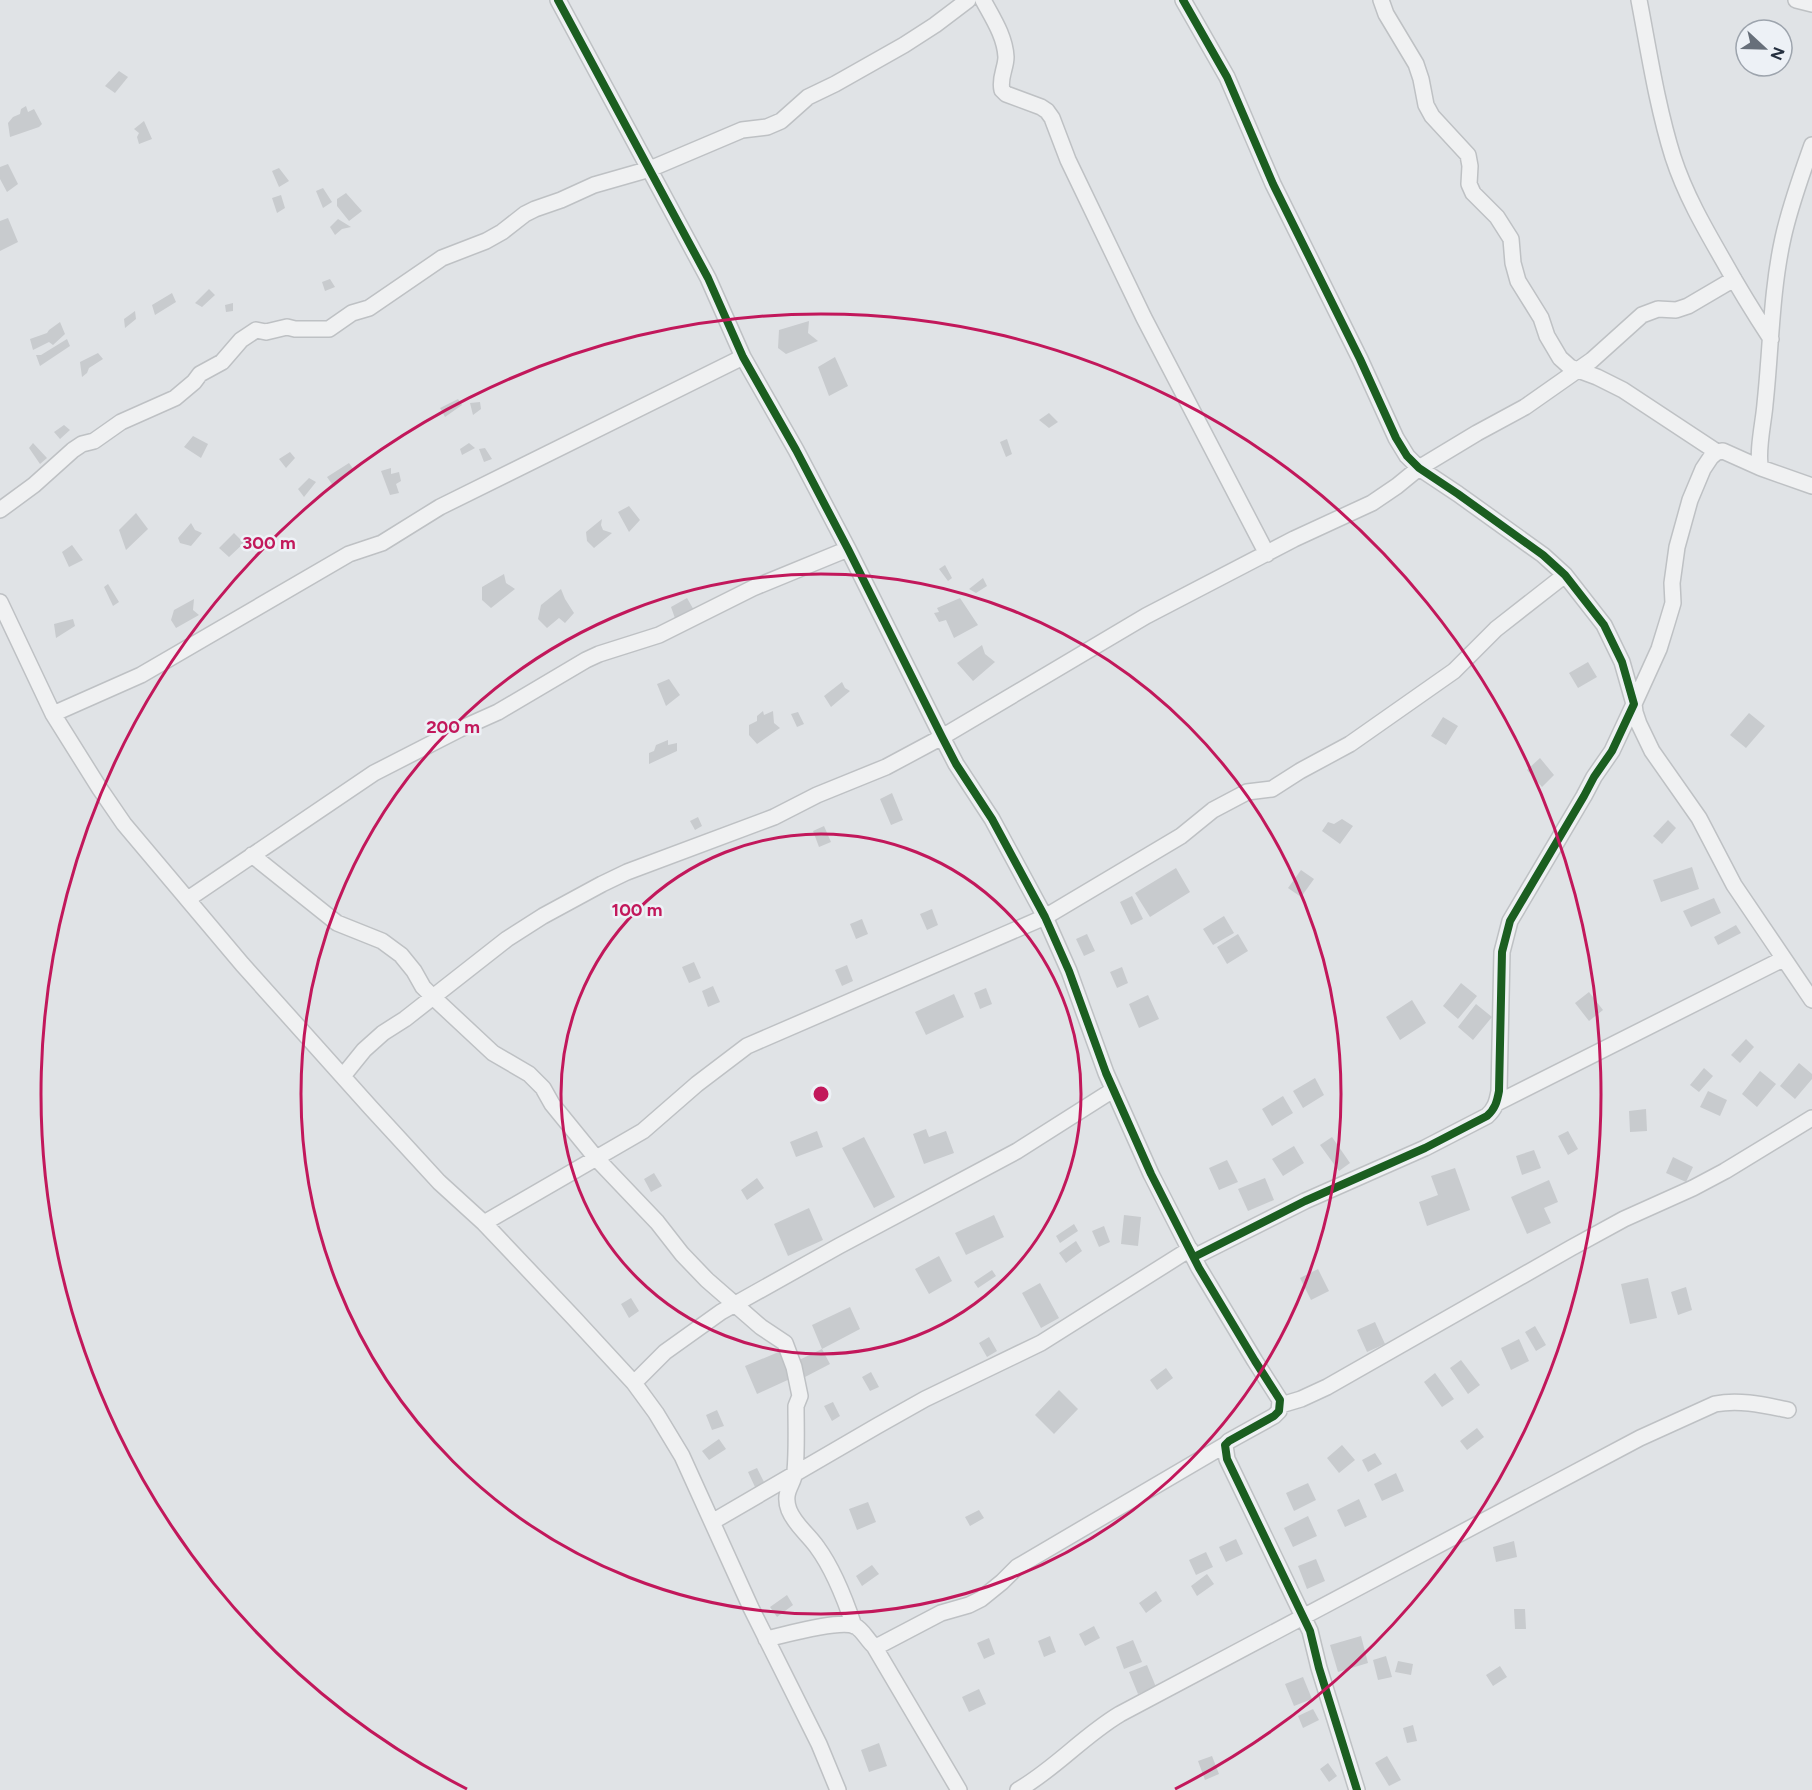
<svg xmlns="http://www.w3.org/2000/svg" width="1812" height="1790" font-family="Figtree,sans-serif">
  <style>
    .building { fill: #c8cbce }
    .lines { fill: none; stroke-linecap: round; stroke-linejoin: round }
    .minor-casing { stroke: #bec1c4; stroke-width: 18 }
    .minor { stroke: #f0f1f2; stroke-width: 15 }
    .cycleway-casing { stroke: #edf1f6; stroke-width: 11 }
    .cycleway { stroke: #1b5e20; stroke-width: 8 }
    .ring { fill: none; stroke: #c2185b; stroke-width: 3 }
    .centre { fill: #c2185b; stroke: #edf1f6; stroke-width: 3 }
    .ring-label { font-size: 18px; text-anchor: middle; font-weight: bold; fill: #c2185b; stroke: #edf1f6; stroke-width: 5; stroke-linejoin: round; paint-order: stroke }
  </style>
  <rect width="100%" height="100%" fill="#e0e3e6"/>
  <path class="building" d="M119,71L128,77L115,93L105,86Z
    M26,106L28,112L34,109L42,124L39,127L10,137L8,123L13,117L20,114L21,109Z
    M144,121L152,139L139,144L137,137L139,133L134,129Z
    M8,164L18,184L7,192L0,179V167Z
    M279,168L289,181L279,187L272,171Z
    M323,188L332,202L323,208L316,191Z
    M346,193L362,211L349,221L337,206V199Z
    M281,195L285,208L277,213L272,198Z
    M8,218L18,242L0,251V221Z
    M338,219L351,227L342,229L335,235L330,227Z
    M330,279L335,287L325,291L322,282Z
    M209,289L215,295L202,307L195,303Z
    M172,293L176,302L155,315L152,305Z
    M233,303V311L226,312L225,305Z
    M135,311L136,319L125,328L124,319Z
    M809,321L808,333L818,341L786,354L778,348L779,330Z
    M60,322L65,334L53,345L49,342L33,350L30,339L47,333L49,330Z
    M67,339L70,346L40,366L36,355H41Z
    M98,353L103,359L89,368L87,373L82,377L80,362Z
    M835,357L848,386L829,396L818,367Z
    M458,399L462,405L445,417L440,408Z
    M480,402L481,409L473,415L470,403Z
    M1049,413L1058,422L1049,428L1039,420Z
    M64,425L70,430L60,439L54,432Z
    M193,436L208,444L201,458L184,447Z
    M1007,439L1012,454L1006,457L1000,442Z
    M33,443L47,458L40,464L29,448Z
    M469,443L475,448L462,455L460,449Z
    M485,448L492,459L484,462L479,449Z
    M290,452L295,458L286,468L279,459Z
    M349,463L354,470L347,473L346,477L334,487L327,477Z
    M391,468V474L399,472L401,481L396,484L399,493L390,495L381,471Z
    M309,478L316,482L304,497L298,489Z
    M629,506L640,520L629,532L618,512Z
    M136,513L148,529L126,550L119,530Z
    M602,519L601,525L603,530L612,533L594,548L587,541L586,532Z
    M191,523L195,530L202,533L191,546L180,543L178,538Z
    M234,533L244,543L229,557L219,548Z
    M72,545L83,560L69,567L62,552Z
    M945,565L952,578L948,581L939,569Z
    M504,574L506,583L515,589L491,608L482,600V587Z
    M983,578L987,586L976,593L969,589Z
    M108,584L119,602L113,606L104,587Z
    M561,589L565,599L574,613L565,623L559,618L547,628L538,619L541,605Z
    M687,598L695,612L676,621L671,607Z
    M960,598L978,625L954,638L946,620L939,622L934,613L939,612L937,608Z
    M194,599L193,610L199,615L176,628L171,620L174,610Z
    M73,619L75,626L56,638L54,624Z
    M982,645L985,654L995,662L973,681L957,663Z
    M1588,662L1597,677L1578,688L1569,673Z
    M669,679L680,695L666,706L657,684Z
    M842,682L845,688L850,691L831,707L824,696Z
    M763,711L764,715L773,711L774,723L780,728L757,744L749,735V725L757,721V716Z
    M798,712L804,724L797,727L791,714Z
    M1749,713L1765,726L1746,748L1730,735Z
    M1443,717L1458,726L1446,745L1431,736Z
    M668,740V745L677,743V751L649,764V753L654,751L656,745Z
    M1540,758L1554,775L1542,787L1527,770Z
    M892,793L903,820L891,825L880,799Z
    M698,817L702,826L695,830L690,821Z
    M1342,819L1353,826L1340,844L1322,831L1328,822L1334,824Z
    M1668,820L1676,828L1662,844L1653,836Z
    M824,826L831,842L819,847L813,831Z
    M1692,867L1699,889L1661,902L1653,880Z
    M1176,868L1190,892L1150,917L1135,893Z
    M1301,870L1314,879L1301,897L1288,888Z
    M1132,896L1143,919L1131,925L1120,902Z
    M1714,898L1721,913L1691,927L1683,911Z
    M932,909L938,925L927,930L920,914Z
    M1224,916L1234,933L1213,945L1203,929Z
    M862,919L868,934L856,939L850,924Z
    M1736,925L1741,933L1718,945L1714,937Z
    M1087,934L1095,951L1084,956L1076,939Z
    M1238,934L1248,951L1227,964L1217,947Z
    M694,962L701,978L689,983L682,967Z
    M847,965L853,981L842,986L835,970Z
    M1122,967L1128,983L1117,988L1110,972Z
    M1461,983L1477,996L1458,1019L1443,1006Z
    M713,986L720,1002L708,1007L702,991Z
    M986,988L992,1004L980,1009L974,993Z
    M1589,992L1603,1010L1589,1021L1575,1003Z
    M954,994L964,1017L926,1035L915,1012Z
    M1148,995L1159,1019L1139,1028L1129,1004Z
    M1412,1000L1426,1023L1400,1040L1386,1017Z
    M1476,1004L1492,1017L1473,1040L1458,1027Z
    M1746,1039L1754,1047L1740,1063L1731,1055Z
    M1799,1063L1812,1074V1079L1795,1099L1780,1086Z
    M1704,1068L1713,1076L1699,1092L1690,1085Z
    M1760,1071L1776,1084L1757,1107L1742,1094Z
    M1315,1078L1324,1095L1303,1108L1293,1091Z
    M1708,1091L1727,1100L1720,1116L1700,1107Z
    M1283,1096L1293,1113L1272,1126L1262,1109Z
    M1646,1109L1647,1131L1630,1132L1629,1111Z
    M926,1129L929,1137L946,1131L954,1153L924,1164L913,1134Z
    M817,1131L823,1147L796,1157L790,1142Z
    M1568,1131L1578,1149L1568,1155L1558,1136Z
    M864,1137L895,1197L874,1208L842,1148Z
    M1332,1137L1350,1163L1339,1171L1320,1145Z
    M1294,1146L1304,1163L1283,1176L1272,1159Z
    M1534,1150L1541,1168L1522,1175L1516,1156Z
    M1673,1157L1693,1167L1686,1182L1666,1173Z
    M1227,1160L1238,1182L1219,1190L1209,1168Z
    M1455,1168L1470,1210L1427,1226L1419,1202L1438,1195L1431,1176Z
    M654,1173L662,1186L651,1192L644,1179Z
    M757,1178L764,1188L747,1200L741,1190Z
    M1265,1178L1274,1200L1248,1211L1238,1189Z
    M1549,1180L1558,1202L1544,1208L1551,1223L1527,1234L1511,1197Z
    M809,1208L823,1240L788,1256L774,1224Z
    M994,1215L1004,1237L966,1255L955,1233Z
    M1124,1215L1141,1217L1138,1246L1121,1244Z
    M1074,1224L1078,1231L1060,1243L1056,1236Z
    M1104,1226L1110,1242L1099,1247L1092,1231Z
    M1076,1241L1082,1251L1066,1263L1059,1253Z
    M939,1256L952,1281L929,1294L915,1269Z
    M1318,1269L1329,1291L1311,1300L1300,1278Z
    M992,1270L996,1276L978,1288L974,1282Z
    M1648,1278L1657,1318L1630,1324L1621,1284Z
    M1040,1283L1059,1318L1041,1328L1022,1293Z
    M1686,1287L1692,1310L1678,1315L1671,1292Z
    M631,1298L639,1311L629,1318L621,1304Z
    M850,1307L860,1329L822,1349L812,1325Z
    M1375,1322L1385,1344L1367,1352L1357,1330Z
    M1535,1326L1546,1345L1536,1351L1525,1332Z
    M989,1337L997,1351L987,1357L979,1343Z
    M1519,1339L1529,1361L1511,1370L1501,1348Z
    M822,1349L830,1364L805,1377L797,1361Z
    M781,1351L792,1378L757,1394L745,1366Z
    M1461,1360L1480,1385L1468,1394L1450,1368Z
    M1166,1368L1173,1378L1157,1390L1150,1380Z
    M871,1372L879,1387L870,1391L862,1377Z
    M1435,1373L1454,1399L1442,1407L1424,1382Z
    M1059,1390L1078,1409L1054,1434L1035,1415Z
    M833,1402L840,1416L832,1421L824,1406Z
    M717,1410L724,1426L712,1430L706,1415Z
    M1477,1428L1484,1437L1467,1450L1460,1441Z
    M719,1439L726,1449L709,1460L702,1451Z
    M1342,1445L1355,1460L1339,1473L1327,1458Z
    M1375,1453L1382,1464L1368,1472L1362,1460Z
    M757,1468L764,1482L755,1487L748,1472Z
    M1396,1473L1404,1491L1382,1501L1374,1484Z
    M1308,1483L1316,1500L1294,1511L1286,1493Z
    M1359,1499L1367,1517L1345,1527L1337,1510Z
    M868,1502L876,1522L857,1530L849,1509Z
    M979,1510L984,1518L970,1526L965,1517Z
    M1308,1516L1317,1536L1293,1547L1284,1528Z
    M1236,1539L1243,1554L1226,1562L1219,1547Z
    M1514,1541L1517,1557L1496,1562L1493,1547Z
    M1206,1552L1213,1567L1196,1575L1189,1560Z
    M1316,1559L1325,1581L1307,1589L1298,1566Z
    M872,1565L879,1574L862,1586L856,1576Z
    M1207,1574L1214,1584L1197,1596L1191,1586Z
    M1156,1591L1162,1601L1146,1613L1139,1603Z
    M787,1595L793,1605L777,1617L770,1607Z
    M1514,1609H1525L1526,1629H1515Z
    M1094,1626L1100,1638L1085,1646L1079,1634Z
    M1050,1636L1056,1652L1044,1657L1038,1641Z
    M1361,1636L1368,1663L1338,1672L1330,1645Z
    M989,1638L995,1654L984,1659L977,1643Z
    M1133,1640L1142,1662L1124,1669L1116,1647Z
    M1386,1656L1392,1677L1378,1680L1373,1660Z
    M1398,1661L1413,1664L1411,1675L1395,1672Z
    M1147,1665L1156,1687L1138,1694L1129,1672Z
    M1500,1666L1507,1677L1493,1686L1486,1675Z
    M1303,1677L1312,1699L1294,1706L1285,1684Z
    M979,1689L986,1704L969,1712L962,1697Z
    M1313,1709L1319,1720L1303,1728L1298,1716Z
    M1413,1725L1417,1741L1407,1743L1403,1728Z
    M879,1743L887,1766L869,1772L861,1750Z
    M1212,1756L1219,1774L1205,1780L1198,1761Z
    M1387,1756L1401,1780L1389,1786L1375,1763Z
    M1328,1763L1337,1776L1329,1782L1320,1769Z"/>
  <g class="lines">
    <defs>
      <path id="minor" d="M558,0L708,278L743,357L796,450L848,549L942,737L956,764L992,819L1045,917L1069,971L1106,1073L1151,1174L1199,1268L1255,1361L1280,1400L1279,1411L1274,1416L1229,1441L1225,1445L1227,1459L1310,1631L1319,1668L1357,1790
        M983,0C992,17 1005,36 1006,57C1006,68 999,78 1002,90L1006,94L1041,107L1047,111L1052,118L1068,160L1144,318L1267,554
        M1183,0L1227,77L1273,184L1360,359L1396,438L1407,456L1419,468L1458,494L1543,555L1565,575L1604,625L1622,662L1634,704L1612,751L1594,777L1584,796L1510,921L1502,952L1499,1091C1497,1102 1495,1109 1487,1116L1425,1148L1305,1201L1194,1257
        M1381,0L1386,14L1416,64L1421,79L1426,105L1432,116L1468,155L1470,166L1469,184L1473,193L1497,217L1511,239L1513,263L1518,281L1541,318L1547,336L1560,358L1570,367L1597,377L1623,390L1717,452
        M1639,0C1649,52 1657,106 1673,157C1685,194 1704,227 1723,260C1738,287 1754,313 1771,339
        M1796,0L1812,4
        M1812,145C1801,176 1790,206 1783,238C1771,292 1771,349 1765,404C1764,420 1756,454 1761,468L1812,486
        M1761,468L1723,451L1717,452L1711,457L1703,469L1690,500L1677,547L1672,583L1673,603L1667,623L1659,649L1634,704L1635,712L1639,724L1652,751L1699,818L1734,885L1812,1000
        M0,510L34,485L73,450L82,444L94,441L121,422L175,398L194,382L200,374L222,362L241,340L256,330L266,332L287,327L295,329H329L352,313L369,308L442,258L486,241L502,232L525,214L535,209L561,200L594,185L650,169L742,130L767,127L781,121L808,97L835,84L904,45L935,25L968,0
        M0,602L53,714L100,789L124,824L242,964L371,1108L439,1182L484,1223L573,1317L634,1383L656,1413L682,1456L751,1608L819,1744L838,1790
        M53,714L141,675L349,554L382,543L440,507L743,357
        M252,855L337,923L382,941L401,955L414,971L423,987L433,997L493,1053L529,1074L543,1088L552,1104L596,1158L657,1222L682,1254L707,1280L761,1327L785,1343L794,1367L800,1396L796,1406C796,1427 797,1450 795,1471C794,1485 782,1491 789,1510C795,1525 808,1534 817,1547C834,1570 845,1599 854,1626
        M188,899L374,773L460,729L498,712L586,660L599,654L659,635L753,588L848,549
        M343,1076L364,1050L383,1033L405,1019L507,939L543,916L602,884L627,872L774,817L817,795L886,767L942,737L1146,616L1294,539L1372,503L1397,486L1419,468L1477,433L1525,407L1592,360L1642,315L1658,309L1676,310L1688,306L1734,279
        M1497,1103L1783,959
        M484,1223L643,1131L697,1084L747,1046L1045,917L1181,836L1213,810L1247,792L1272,789L1300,771L1350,744L1454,671L1496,629L1565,575
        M634,1383L665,1352L721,1312L839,1246L1017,1151L1113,1090
        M1281,1405L1301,1399L1327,1387L1571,1248L1624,1219L1693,1188L1725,1171L1812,1118
        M712,1522L877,1426L925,1399L1041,1343L1190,1249
        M766,1639C785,1635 839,1619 855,1626C863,1630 867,1640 874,1646L880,1645L941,1613L969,1605L981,1599L1002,1582L1017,1567L1225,1445
        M874,1646L959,1790
        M1018,1790C1055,1769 1083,1736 1120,1714L1640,1438L1715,1404C1739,1399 1764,1405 1788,1410"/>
    </defs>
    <use href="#minor" class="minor-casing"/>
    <use href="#minor" class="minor"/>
    <defs>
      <path id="cycleway" d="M558,0L708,278L743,357L796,450L848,549L942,737L956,764L992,819L1045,917L1069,971L1106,1073L1151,1174L1199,1268L1255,1361L1280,1400L1279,1411L1274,1416L1229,1441L1225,1445L1227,1459L1310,1631L1319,1668L1357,1790
        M1183,0L1227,77L1273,184L1360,359L1396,438L1407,456L1419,468L1458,494L1543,555L1565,575L1604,625L1622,662L1634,704L1612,751L1594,777L1584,796L1510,921L1502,952L1499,1091C1497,1102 1495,1109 1487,1116L1425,1148L1305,1201L1194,1257"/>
    </defs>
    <use href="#cycleway" class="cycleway-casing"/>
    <use href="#cycleway" class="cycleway"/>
  </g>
  <g class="ring">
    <circle cx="821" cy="1094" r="260"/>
    <circle cx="821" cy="1094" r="520"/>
    <path d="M467 1789A780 780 0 1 1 1175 1789"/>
  </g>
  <circle cx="821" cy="1094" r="9" class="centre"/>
  <g class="ring-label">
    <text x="269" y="549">300 m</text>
    <text x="453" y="733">200 m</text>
    <text x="637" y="916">100 m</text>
  </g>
  <g transform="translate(1764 48) rotate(112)"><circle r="28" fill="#edf1f6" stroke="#9da4ad" stroke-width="1.5"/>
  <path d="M0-4.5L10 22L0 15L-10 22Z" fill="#676f7a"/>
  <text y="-9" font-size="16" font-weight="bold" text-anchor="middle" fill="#263140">N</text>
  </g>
</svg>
